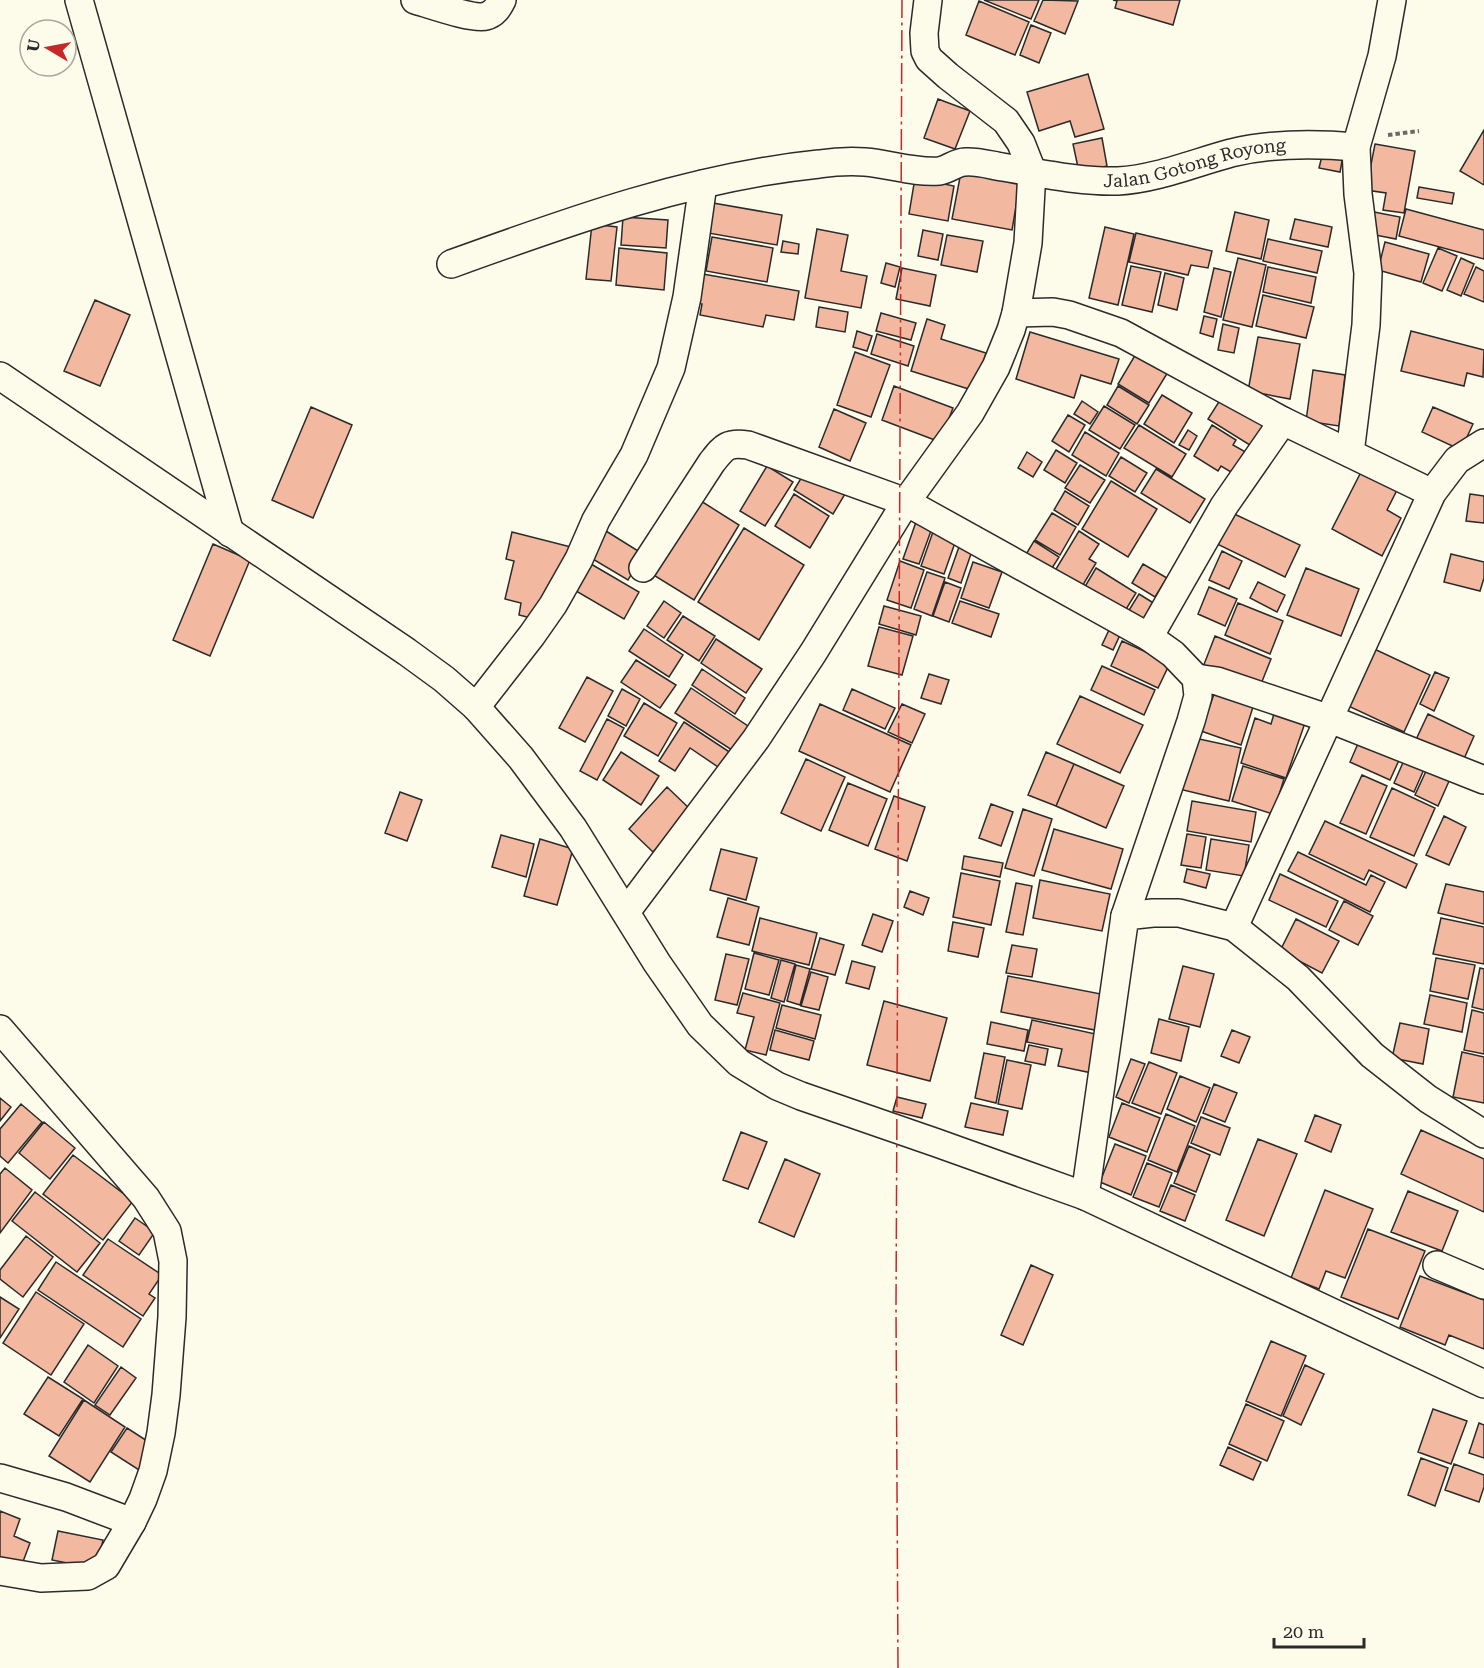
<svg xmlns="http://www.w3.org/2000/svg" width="1484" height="1668" font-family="'Roboto Serif',serif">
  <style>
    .building { fill: #f2b8a0; stroke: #2b2b2b; stroke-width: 1.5 }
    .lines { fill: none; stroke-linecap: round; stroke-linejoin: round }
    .street-casing { stroke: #2b2b2b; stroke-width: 30 }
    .path { stroke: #6a6964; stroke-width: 4; stroke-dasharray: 4.5 3; stroke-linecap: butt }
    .street { stroke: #fdfbea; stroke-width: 27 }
    .power { stroke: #c62828; stroke-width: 1.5; stroke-dasharray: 21 4.5 3 4.5; stroke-linecap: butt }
    .labels { text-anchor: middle; stroke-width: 4.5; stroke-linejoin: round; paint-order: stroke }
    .street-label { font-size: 18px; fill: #2b2b2b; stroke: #fdfbea }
  </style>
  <rect width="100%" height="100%" fill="#fdfbea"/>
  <path class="building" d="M984,0H1039L1031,19Z
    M1043,0L1078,1L1065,34L1034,21Z
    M1113,0H1180L1173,25L1115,8L1117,1Z
    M979,1L1029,22L1015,55L966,35Z
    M1031,25L1051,33L1039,63L1020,55Z
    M1088,74L1104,129L1075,137L1070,121L1039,131L1027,92Z
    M938,99L970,111L955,149L924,138Z
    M1484,130V185L1460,171Z
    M1102,138L1107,166L1079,172L1073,144Z
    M1375,144L1415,151L1404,213L1383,210L1386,193L1366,190Z
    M1323,152L1343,156L1340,172L1319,168Z
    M961,172L1020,183L1012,230L952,219Z
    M915,178L954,186L948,221L909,214Z
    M1419,187L1454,193L1452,204L1417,198Z
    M713,203L782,215L777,245L708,233Z
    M1406,209L1484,230V259L1399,236Z
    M1235,212L1269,220L1261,259L1226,251Z
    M1374,212L1400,217L1396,239L1370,234Z
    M623,217L668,220L666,248L621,245Z
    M1295,219L1332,227L1328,247L1290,239Z
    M592,224L617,227L611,281L586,279Z
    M1105,227L1134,234L1118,305L1089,298Z
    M817,229L848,235L841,271L867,276L861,308L805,298Z
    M923,230L943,234L938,260L918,256Z
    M1136,233L1212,251L1208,268L1191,265L1188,275L1129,262Z
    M947,235L983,241L977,272L941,265Z
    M712,237L773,248L767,282L706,271Z
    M1268,239L1322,251L1317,273L1263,261Z
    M783,241L799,244L798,254L781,252Z
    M1385,242L1429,254L1421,282L1378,270Z
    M619,248L667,253L664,290L616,285Z
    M1438,248L1457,256L1442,291L1423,283Z
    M1238,258L1266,265L1252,327L1223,320Z
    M1461,258L1474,264L1461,296L1447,290Z
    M886,263L900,267L895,287L881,283Z
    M1131,266L1161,272L1152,312L1122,305Z
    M1268,267L1316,277L1311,303L1263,292Z
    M1476,267L1484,271V302L1464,294Z
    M902,268L936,275L930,306L896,299Z
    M1214,268L1231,272L1221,317L1204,312Z
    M697,273L799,291L794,320L766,315L763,327L700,315L702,304L692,302Z
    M1165,273L1184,278L1177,310L1158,305Z
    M1263,295L1314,307L1306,338L1256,326Z
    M95,300L130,315L100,386L64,371Z
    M819,307L848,312L845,332L816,327Z
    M881,313L916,323L911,340L876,331Z
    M1204,316L1217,319L1213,337L1200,333Z
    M927,319L945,325L941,339L986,353L975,391L911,371Z
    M1223,324L1239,328L1234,353L1218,350Z
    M857,331L872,336L867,351L853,347Z
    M1411,331L1484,350L1483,377L1467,373L1464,386L1401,371Z
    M1030,332L1119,359L1111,384L1081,375L1074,398L1016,379Z
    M877,334L914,346L908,366L871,354Z
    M1258,337L1300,344L1290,399L1248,391Z
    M855,352L890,365L871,417L837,405Z
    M1137,352L1168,372L1149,403L1118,384Z
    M1313,370L1345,375L1339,426L1306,421Z
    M894,386L953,408L940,442L882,420Z
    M1118,386L1149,405L1137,424L1107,405Z
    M1162,395L1192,413L1174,443L1144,424Z
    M1222,397L1267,425L1253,447L1208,419Z
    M1082,401L1098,412L1090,424L1074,414Z
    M1104,406L1135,425L1120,449L1089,430Z
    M311,407L352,425L313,518L272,500Z
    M1433,407L1473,424L1461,450L1422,432Z
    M834,409L866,423L850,461L819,447Z
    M1068,415L1085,425L1069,452L1052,441Z
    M1139,425L1186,454L1172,477L1124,448Z
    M1212,425L1236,440L1233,445L1249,454L1236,475L1221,466L1218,471L1194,456Z
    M1188,430L1197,436L1189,450L1179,445Z
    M1085,432L1119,453L1106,476L1072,455Z
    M1056,450L1077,463L1065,483L1044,470Z
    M1027,452L1042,462L1033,477L1018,468Z
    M1121,457L1147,473L1135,492L1109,476Z
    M1080,465L1105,480L1090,503L1065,488Z
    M767,466L793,482L765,526L740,511Z
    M1156,469L1205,499L1190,523L1141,493Z
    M806,470L845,494L833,514L794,490Z
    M1361,472L1397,490L1387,510L1401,518L1382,556L1332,529Z
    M1111,481L1157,509L1128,557L1082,529Z
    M1065,491L1089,506L1078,525L1054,510Z
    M794,494L829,516L810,548L775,526Z
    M1470,494L1484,496V523L1466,521Z
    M693,496L739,525L694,600L647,571Z
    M1228,511L1300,545L1285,577L1213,542Z
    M1052,513L1076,527L1060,555L1035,540Z
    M916,522L932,528L919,564L903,559Z
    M744,528L804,565L759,640L698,602Z
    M934,529L957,537L944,574L921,566Z
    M606,531L643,554L628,580L591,558Z
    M1079,531L1099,544L1089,559L1096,563L1077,595L1050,579Z
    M512,532L571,547L550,603L539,601L535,619L519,615L521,603L505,599L514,561L506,559Z
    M1034,541L1059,557L1047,576L1022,561Z
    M213,544L250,560L210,656L173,640Z
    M960,544L973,548L961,583L948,578Z
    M1222,551L1242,561L1229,589L1209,580Z
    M1451,554L1484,562V578L1480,591L1444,582Z
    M900,561L924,570L911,608L887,600Z
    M973,562L1002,572L989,608L961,598Z
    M591,564L639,592L624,619L576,591Z
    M1143,564L1167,578L1155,597L1132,583Z
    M1096,568L1136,593L1120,619L1080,595Z
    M1306,568L1359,589L1341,636L1287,615Z
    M927,572L945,578L932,616L914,609Z
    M945,582L961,588L949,622L933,616Z
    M1258,582L1285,595L1277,612L1250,598Z
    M1209,587L1237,599L1225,626L1198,614Z
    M1139,594L1160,607L1143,633L1123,620Z
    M664,601L681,613L664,638L647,626Z
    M960,601L999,614L991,637L952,623Z
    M1238,603L1283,621L1270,654L1225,635Z
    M884,606L921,616L916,635L879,624Z
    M683,616L715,636L699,661L667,640Z
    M879,627L913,636L902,675L868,666Z
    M644,629L683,655L669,677L629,651Z
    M1109,630L1120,635L1113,650L1102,645Z
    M1215,636L1271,659L1259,689L1203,667Z
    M716,639L762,669L746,693L701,663Z
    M1122,641L1170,663L1158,688L1111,666Z
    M1370,647L1430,675L1404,732L1344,704Z
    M636,660L676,685L660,708L621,682Z
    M1102,666L1155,690L1144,715L1091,690Z
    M702,669L745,698L735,714L692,685Z
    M1435,672L1449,678L1434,711L1420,704Z
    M929,674L949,680L941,704L921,698Z
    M587,677L613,691L585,742L559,728Z
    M691,688L754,730L738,754L675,713Z
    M622,689L640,699L626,726L608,716Z
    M852,689L895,708L885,729L843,710Z
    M1214,694L1253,707L1241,745L1201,731Z
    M1080,696L1143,725L1120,773L1057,744Z
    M644,703L677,723L658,756L624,736Z
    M820,704L911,745L890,792L799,751Z
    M902,704L925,714L912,743L888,732Z
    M1276,707L1307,717L1286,778L1241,763L1255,718L1271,724Z
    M1428,714L1474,736L1460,768L1413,746Z
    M607,719L624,728L597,780L580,771Z
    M684,722L734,755L724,771L690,748L675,771L659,761Z
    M1190,737L1241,748L1229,801L1179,789Z
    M1360,739L1400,758L1390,780L1350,762Z
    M621,752L659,776L641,805L603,780Z
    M1046,752L1074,764L1056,806L1028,795Z
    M1405,758L1425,767L1414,792L1394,783Z
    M806,759L845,777L821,831L781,813Z
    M1074,764L1124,786L1106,828L1056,806Z
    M1243,766L1284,779L1273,814L1232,801Z
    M1427,769L1450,779L1438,806L1415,795Z
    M1362,775L1387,786L1366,834L1340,823Z
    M848,783L887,799L868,846L829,830Z
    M667,787L691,810L653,852L629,829Z
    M1392,788L1435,808L1414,856L1370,837Z
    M400,792L422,800L407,841L385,833Z
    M894,796L925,807L907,861L875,849Z
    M1192,801L1256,812L1251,842L1187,831Z
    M991,804L1013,812L1001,846L979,838Z
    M1023,809L1052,819L1034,876L1005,868Z
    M1444,816L1466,827L1449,865L1426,855Z
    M1325,821L1417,864L1406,888L1369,870L1364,880L1309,854Z
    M1054,829L1123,849L1111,889L1042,870Z
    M1187,834L1206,837L1201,868L1181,865Z
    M501,835L534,844L526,877L492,867Z
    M540,839L573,849L557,905L524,896Z
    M1211,839L1249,845L1244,876L1206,870Z
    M721,849L757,858L746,900L710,890Z
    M1298,852L1366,885L1371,875L1385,882L1370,912L1288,871Z
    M964,856L1003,863L1000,877L962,869Z
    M1187,869L1210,874L1206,888L1184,882Z
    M961,873L1000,881L991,925L953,917Z
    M1280,874L1338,901L1326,927L1269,900Z
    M1040,880L1110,894L1102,931L1033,918Z
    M1016,883L1032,886L1023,935L1006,932Z
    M1446,884L1484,892V924L1438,913Z
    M910,891L929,898L923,915L904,907Z
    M728,898L759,907L749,945L717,937Z
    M1344,901L1373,916L1358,945L1329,930Z
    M873,914L893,921L882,952L862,945Z
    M760,918L817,933L809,965L752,951Z
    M1441,918L1484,927V964L1433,954Z
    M1296,919L1339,941L1322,973L1280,951Z
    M953,922L984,928L978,957L948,951Z
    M820,938L844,945L835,975L811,969Z
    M1012,945L1037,949L1032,977L1006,973Z
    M754,953L779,960L769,995L745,989Z
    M726,954L749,959L737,1005L715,1000Z
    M1436,958L1475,965L1468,999L1430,991Z
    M781,960L795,964L784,1002L771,998Z
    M852,961L875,967L869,989L846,983Z
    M796,965L810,969L800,1005L787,1001Z
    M1183,966L1214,974L1200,1027L1169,1019Z
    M1480,968L1484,969V1010L1472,1007Z
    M811,972L828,977L819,1010L801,1006Z
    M1008,976L1101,994L1095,1030L1001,1012Z
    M743,993L780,1003L766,1055L745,1050L754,1017L737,1013Z
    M1430,995L1467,1003L1462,1032L1424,1024Z
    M884,1001L947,1018L930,1081L867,1065Z
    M782,1005L821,1015L815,1039L776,1028Z
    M1472,1010L1484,1013V1054L1464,1050Z
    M1159,1019L1189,1027L1181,1061L1151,1053Z
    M1032,1020L1100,1035L1092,1073L1058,1066L1062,1049L1027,1042Z
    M991,1022L1028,1030L1024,1051L987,1044Z
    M1400,1023L1429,1029L1423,1064L1392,1058Z
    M775,1030L814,1041L809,1060L770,1050Z
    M1232,1030L1250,1037L1239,1063L1221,1056Z
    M1029,1045L1048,1049L1045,1065L1025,1061Z
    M1462,1052L1484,1057V1103L1453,1097Z
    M984,1053L1005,1057L996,1103L975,1098Z
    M1131,1059L1145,1064L1129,1103L1116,1097Z
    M1007,1060L1031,1065L1022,1109L998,1104Z
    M1149,1062L1177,1073L1161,1114L1132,1103Z
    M1180,1076L1210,1088L1196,1122L1167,1109Z
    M1214,1084L1237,1093L1225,1122L1203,1113Z
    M897,1097L926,1104L922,1118L893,1111Z
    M0,1098L11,1107L0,1121Z
    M971,1103L1008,1111L1003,1135L965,1127Z
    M1122,1103L1160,1118L1147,1152L1109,1137Z
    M21,1104L42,1122L8,1163L0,1156V1129Z
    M1166,1114L1195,1126L1177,1172L1148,1160Z
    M1315,1115L1341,1125L1331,1152L1305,1141Z
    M1201,1117L1230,1128L1220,1155L1191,1143Z
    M44,1122L75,1148L50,1179L19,1153Z
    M1421,1130L1484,1159V1212L1401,1174Z
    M741,1132L767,1142L748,1189L723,1180Z
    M1258,1139L1297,1154L1264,1236L1226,1220Z
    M1115,1144L1146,1156L1131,1195L1100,1182Z
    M1189,1146L1210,1155L1196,1192L1174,1183Z
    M73,1155L133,1201L103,1240L43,1194Z
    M785,1159L820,1174L794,1237L759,1222Z
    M1147,1163L1172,1173L1159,1207L1133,1197Z
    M5,1168L32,1190L0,1233V1174Z
    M1171,1185L1195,1195L1185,1221L1160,1211Z
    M1325,1190L1373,1209L1345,1278L1326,1271L1319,1289L1291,1278Z
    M1408,1191L1458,1211L1442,1251L1391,1232Z
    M35,1192L100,1243L77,1272L12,1221Z
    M135,1218L155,1232L139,1255L119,1241Z
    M1368,1229L1425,1251L1398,1319L1341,1297Z
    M26,1236L53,1257L23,1297L0,1279V1270Z
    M108,1239L162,1275L149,1294L155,1298L143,1316L83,1275Z
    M56,1262L141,1319L123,1347L38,1290Z
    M1031,1265L1053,1275L1023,1345L1001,1335Z
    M1420,1276L1484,1300V1349L1449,1335L1445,1345L1400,1327Z
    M36,1292L84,1324L51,1375L3,1343Z
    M0,1297L19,1309L0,1338Z
    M1271,1341L1306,1356L1281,1416L1246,1401Z
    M88,1345L118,1366L94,1403L64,1382Z
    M1305,1365L1324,1374L1301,1425L1283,1416Z
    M121,1367L136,1378L110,1415L95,1405Z
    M48,1377L83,1399L59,1436L24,1414Z
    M84,1400L125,1427L90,1482L49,1456Z
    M1246,1404L1284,1421L1267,1461L1229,1444Z
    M1433,1409L1467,1421L1451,1464L1418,1452Z
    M1479,1423L1484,1425V1458L1469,1453Z
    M127,1428L155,1446L139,1470L111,1452Z
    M1228,1447L1261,1462L1253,1480L1220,1465Z
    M1421,1458L1448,1468L1435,1506L1408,1495Z
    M1454,1464L1484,1475V1487L1479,1502L1445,1490Z
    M0,1511L20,1519L14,1536L30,1543L21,1567L0,1559Z
    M58,1531L103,1540L97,1569L52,1560Z"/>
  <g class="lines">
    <defs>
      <g id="street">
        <path d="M79,0L230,533"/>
        <path d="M415,0C429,4 474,20 486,16C494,14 498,8 502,0"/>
        <path id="s1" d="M451,264C570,221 691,177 819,164C833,162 850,161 865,162C890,164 914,173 939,171C948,170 956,162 965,162C977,161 990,165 1002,167C1040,173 1079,182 1118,181C1156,179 1194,163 1231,153C1272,143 1313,143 1356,147"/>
        <path d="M1016,313L1053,312L1069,315L1121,333L1283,421"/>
        <path d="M0,376L407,652L444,679L476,707L521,758L573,828L657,963L700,1025L739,1063L777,1086L801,1096L937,1143L1085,1196L1484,1384"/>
        <path d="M1350,453L1366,325L1368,273L1358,194L1356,147L1382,56L1392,0"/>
        <path d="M643,568L712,462C724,447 727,442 748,445L906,502L1149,637L1173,654L1196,678L1198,696L1191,721L1125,916"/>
        <path d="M1149,637L1224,506L1283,421L1432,493"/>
        <path d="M1196,678L1217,681L1330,719L1484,780"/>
        <path d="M476,707L532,635L553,605L579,559L596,520L634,455L671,368L687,297L703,184"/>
        <path d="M626,912L756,739L813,653L906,502L970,413L996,367L1011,330L1016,313L1028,243L1032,171L1021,143L1006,121L948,76L929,59L925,51L924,33L928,0"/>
        <path d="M1234,927L1432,493L1457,460L1484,443"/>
        <path d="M0,1029L146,1198L167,1231L173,1261L172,1317L166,1395L161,1433L153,1471L143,1499L132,1522L106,1566L88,1576L41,1578L0,1571"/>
        <path d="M1085,1196L1125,916L1153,913H1179L1234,927L1298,978L1372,1055L1428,1099L1484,1134"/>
        <path d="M1437,1265L1484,1285"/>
        <path d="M0,1478L66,1497L132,1522"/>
      </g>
    </defs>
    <use href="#street" class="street-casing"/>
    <path class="path" d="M1388,135L1419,131"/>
    <use href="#street" class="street"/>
    <path class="power" d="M898,1668L896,1309L902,0"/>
  </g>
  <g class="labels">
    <g class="street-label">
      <text dy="6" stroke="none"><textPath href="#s1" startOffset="764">Jalan Gotong Royong</textPath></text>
    </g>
  </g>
  <g transform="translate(48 48) rotate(280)"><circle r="28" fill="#fdfbea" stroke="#a9a89e" stroke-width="1.5"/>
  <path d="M0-4.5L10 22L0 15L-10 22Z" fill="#c62828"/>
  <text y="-9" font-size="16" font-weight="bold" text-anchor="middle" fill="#2b2b2b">U</text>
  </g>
  <path d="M1274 1638v9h90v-9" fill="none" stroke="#2b2b2b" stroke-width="3"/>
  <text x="1283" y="1638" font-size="18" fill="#2b2b2b" stroke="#fdfbea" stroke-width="4.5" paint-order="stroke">20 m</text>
</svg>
